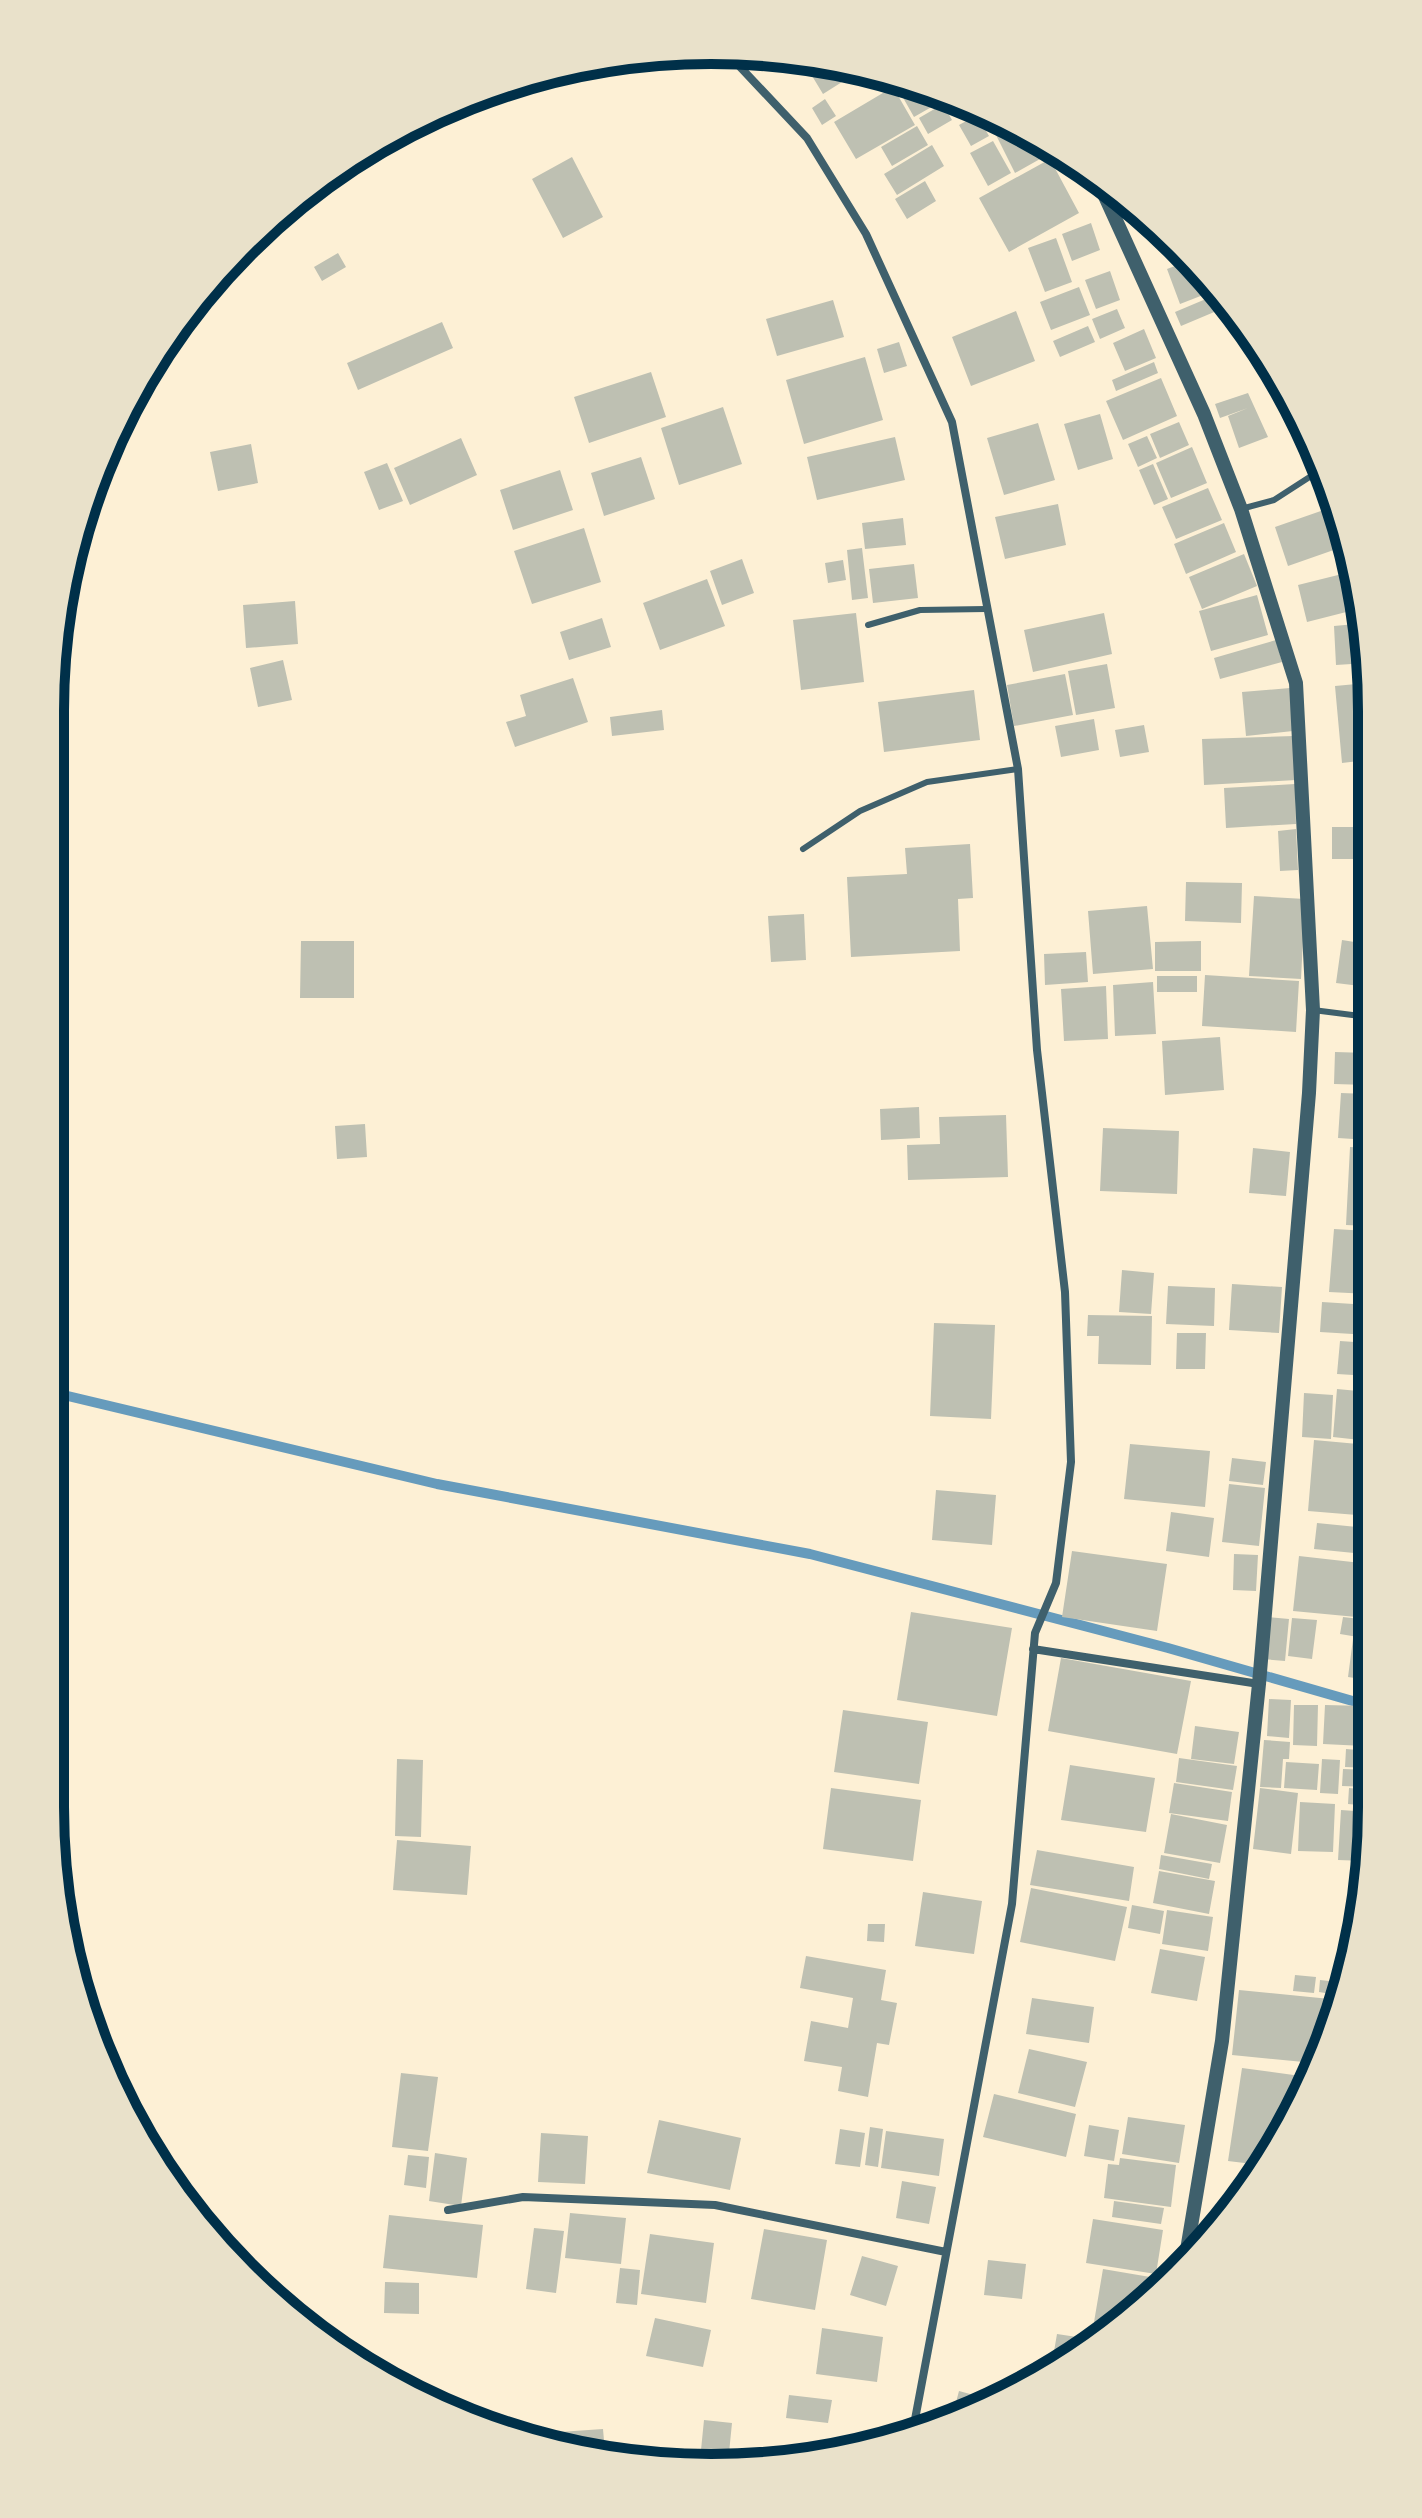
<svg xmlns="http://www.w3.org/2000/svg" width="1422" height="2518" font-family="Inter,sans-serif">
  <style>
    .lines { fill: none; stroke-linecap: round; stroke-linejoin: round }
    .stream { stroke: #669bbc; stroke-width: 10 }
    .building { fill: #bec0b2 }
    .service { stroke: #3f606c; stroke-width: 6 }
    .minor { stroke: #3f606c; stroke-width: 8 }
    .tertiary { stroke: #3f606c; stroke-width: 14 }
    .rim { fill: none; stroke: #003049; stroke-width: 10 }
  </style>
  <rect width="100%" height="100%" fill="#fdf0d5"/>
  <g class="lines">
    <path class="stream" d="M51,1392L437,1484L810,1554L1168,1648L1370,1706"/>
  </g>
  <path class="building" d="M800,56L861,70L823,94Z
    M907,81L923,85L935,105L914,117L897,87Z
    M893,87L915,125L856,159L834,122Z
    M825,99L836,116L822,125L812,108Z
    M955,99L977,110L961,119L951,102Z
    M943,104L952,120L928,134L919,118Z
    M985,113L1042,139L1056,150L1015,173Z
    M977,115L989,136L971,146L959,125Z
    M917,126L928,145L892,166L881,147Z
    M993,141L1011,173L988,186L970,153Z
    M932,145L944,166L897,195L884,174Z
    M572,157L603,217L563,238L532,179Z
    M1050,159L1079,213L1009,252L979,198Z
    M925,181L936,201L907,219L895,199Z
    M1091,223L1100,250L1072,261L1062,234Z
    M1056,238L1072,282L1045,292L1028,248Z
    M338,253L346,267L322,281L314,267Z
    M1191,260L1216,290L1180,304L1167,269Z
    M1110,271L1120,300L1096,309L1085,280Z
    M1079,287L1090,315L1051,330L1040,302Z
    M1213,296L1219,310L1181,326L1175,312Z
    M833,300L844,337L777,356L766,319Z
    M1117,309L1125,328L1100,339L1092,319Z
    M1016,311L1035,361L971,386L952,337Z
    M442,322L453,348L358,390L347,363Z
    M1088,326L1095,342L1060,357L1053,341Z
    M1144,329L1156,358L1125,371L1113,343Z
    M899,342L907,366L884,373L877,349Z
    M865,357L883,420L804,444L786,380Z
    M1154,362L1158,373L1116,391L1112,380Z
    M651,372L666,417L589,443L574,397Z
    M1161,378L1177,416L1123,440L1106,401Z
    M1248,393L1268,437L1239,448L1228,416L1248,408L1220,418L1215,404Z
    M723,407L742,464L679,485L661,428Z
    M1100,414L1113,459L1078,470L1064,424Z
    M1179,422L1189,445L1160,458L1150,434Z
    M1038,423L1055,480L1004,495L987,438Z
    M1147,436L1157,458L1138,467L1128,444Z
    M895,437L905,480L817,500L807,457Z
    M461,438L477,475L410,505L394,468Z
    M251,444L258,483L218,491L210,452Z
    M1192,447L1207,483L1171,498L1156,463Z
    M641,457L655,499L604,516L591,473Z
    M387,463L403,501L379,510L364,472Z
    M1153,464L1168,499L1154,505L1139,470Z
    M560,470L573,510L513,530L500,490Z
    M1208,488L1222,520L1176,539L1162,507Z
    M1058,504L1066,545L1005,559L995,517Z
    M1338,505L1348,545L1288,566L1275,527Z
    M903,518L906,545L865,549L862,523Z
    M1224,523L1236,552L1186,574L1174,544Z
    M584,528L601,582L532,604L514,551Z
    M862,548L868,598L852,600L847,550Z
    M1244,554L1257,586L1202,609L1189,577Z
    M742,559L754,593L722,605L710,571Z
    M843,560L846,580L828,583L825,563Z
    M914,564L918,598L873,603L869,569Z
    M1354,571L1362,608L1307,622L1298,585Z
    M707,579L725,626L660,650L643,603Z
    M1257,595L1268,635L1211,651L1199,611Z
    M295,601L298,644L246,648L243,605Z
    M856,613L864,682L801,690L793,620Z
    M1104,613L1112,654L1033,672L1024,630Z
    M602,618L611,647L569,660L560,632Z
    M1366,623L1367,663L1336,665L1334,626Z
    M1276,640L1282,662L1220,679L1214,658Z
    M283,660L292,700L258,707L250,668Z
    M1107,664L1115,708L1076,715L1068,671Z
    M1065,674L1073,715L1014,726L1007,685Z
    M573,678L588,722L515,747L506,722L526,716L520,695Z
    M1367,683V760L1342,763L1335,686Z
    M1290,688L1293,731L1246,736L1242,692Z
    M974,690L980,740L884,752L878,702Z
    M662,710L664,730L612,736L610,717Z
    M1094,719L1099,750L1061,757L1055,726Z
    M1144,725L1149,752L1120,757L1115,730Z
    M1294,736L1296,780L1204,785L1202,739Z
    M1295,784L1296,824L1226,828L1224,788Z
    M1332,827H1363V859H1332Z
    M1296,829L1298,870L1280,871L1278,831Z
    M970,844L973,898L958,899L960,951L851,957L847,877L907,874L905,848Z
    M1186,882L1242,883L1241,923L1185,921Z
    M1254,896L1305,899L1301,979L1249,976Z
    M1147,906L1153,969L1093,974L1088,911Z
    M804,914L806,960L771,962L768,916Z
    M1342,940L1367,944L1368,987L1336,983Z
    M301,941H354V998H300Z
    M1201,941V971H1155V942Z
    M1086,952L1088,982L1045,985L1044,954Z
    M1205,975L1299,981L1296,1032L1202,1026Z
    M1157,976H1197V992H1157Z
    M1153,982L1156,1034L1115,1036L1113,985Z
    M1106,986L1108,1039L1064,1041L1061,989Z
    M1220,1037L1224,1090L1165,1095L1162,1041Z
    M1335,1052L1368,1053V1085L1334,1084Z
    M1341,1093L1368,1094V1140L1338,1138Z
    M919,1107L920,1138L881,1140L880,1109Z
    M1006,1115L1008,1177L908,1180L907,1145L940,1144L939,1117Z
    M365,1124L367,1157L337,1159L335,1126Z
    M1103,1128L1179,1131L1177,1194L1100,1191Z
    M1350,1147L1368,1148V1226L1346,1225Z
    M1253,1148L1290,1152L1286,1196L1249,1193Z
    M1334,1229L1368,1231L1369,1294L1329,1292Z
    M1122,1270L1154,1273L1151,1314L1119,1312Z
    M1232,1284L1282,1287L1279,1333L1229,1330Z
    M1168,1286L1215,1288L1214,1326L1166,1324Z
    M1322,1302L1369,1305V1335L1320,1332Z
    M1088,1315L1152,1316L1151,1365L1098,1364L1099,1336H1087Z
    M934,1323L995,1325L991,1419L930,1416Z
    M1177,1333H1206L1205,1369H1176Z
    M1340,1341L1369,1343V1376L1337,1374Z
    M1337,1389L1369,1392V1441L1333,1437Z
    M1304,1393L1333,1395L1331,1439L1302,1437Z
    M1314,1440L1369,1445V1516L1308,1511Z
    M1130,1444L1210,1451L1205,1507L1124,1499Z
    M1232,1458L1266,1462L1263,1485L1229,1481Z
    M1229,1484L1265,1488L1259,1546L1222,1542Z
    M936,1490L996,1495L992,1545L932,1540Z
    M1171,1512L1214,1518L1209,1557L1166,1551Z
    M1317,1523L1357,1527L1354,1553L1314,1549Z
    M1072,1551L1167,1564L1157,1631L1062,1617Z
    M1234,1554L1258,1555L1256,1591L1233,1590Z
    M1299,1556L1370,1564L1367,1618L1293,1611Z
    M911,1612L1012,1628L997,1716L897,1700Z
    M1267,1617L1289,1619L1285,1661L1263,1659Z
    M1343,1617L1360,1619L1358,1637L1340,1634Z
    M1292,1618L1317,1620L1312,1659L1288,1656Z
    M1353,1639L1370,1641L1368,1680L1348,1677Z
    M1061,1658L1191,1681L1177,1754L1048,1731Z
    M1269,1699L1291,1700L1289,1738L1267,1736Z
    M1294,1705H1318L1317,1746L1293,1745Z
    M1325,1705L1366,1706L1364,1746L1323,1744Z
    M843,1710L928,1722L919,1784L834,1772Z
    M1195,1726L1239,1732L1234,1764L1191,1759Z
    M1264,1740L1290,1742L1289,1759H1283L1281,1788L1260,1787Z
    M1346,1749L1370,1751V1768L1345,1767Z
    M1179,1758L1237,1766L1233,1790L1176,1782Z
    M397,1759L423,1760L421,1837L395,1836Z
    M1322,1759L1340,1760L1338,1794L1320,1793Z
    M1286,1762L1319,1764L1317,1790L1284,1788Z
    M1070,1765L1155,1778L1146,1832L1061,1820Z
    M1343,1769L1370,1770V1787L1342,1786Z
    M1174,1783L1232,1792L1228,1821L1169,1813Z
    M831,1788L921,1800L913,1861L823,1849Z
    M1260,1788L1298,1793L1291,1854L1253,1849Z
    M1349,1788L1370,1790V1806L1348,1804Z
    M1300,1802L1335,1804L1333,1852L1298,1851Z
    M1341,1810L1369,1812L1366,1861L1338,1860Z
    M1171,1814L1227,1825L1220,1863L1164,1853Z
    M397,1840L471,1846L467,1895L393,1890Z
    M1037,1850L1134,1867L1129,1901L1030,1885Z
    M1161,1855L1212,1864L1209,1879L1159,1869Z
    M1159,1871L1215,1881L1209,1914L1153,1903Z
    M1031,1888L1127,1907L1115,1961L1020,1942Z
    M923,1892L982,1901L974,1954L915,1946Z
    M1132,1905L1164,1911L1160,1934L1128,1928Z
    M1167,1910L1213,1917L1208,1951L1162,1944Z
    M868,1924H885L884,1942L867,1941Z
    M1160,1949L1205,1957L1197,2001L1151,1993Z
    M806,1956L886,1970L881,2000L897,2003L889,2045L877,2043L868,2097L838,2091L842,2067L804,2061L811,2021L848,2028L853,1998L800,1988Z
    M1295,1975L1316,1977L1314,1993L1293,1991Z
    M1320,1980L1347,1983L1340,2001H1336L1337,1995L1319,1992Z
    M1239,1990L1330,1999L1327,2032L1314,2063L1232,2055Z
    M1032,1998L1094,2007L1089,2043L1026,2034Z
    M1029,2049L1087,2062L1075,2107L1018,2093Z
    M1242,2068L1308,2077L1283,2138L1261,2165L1228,2161Z
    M401,2073L438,2077L428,2151L392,2147Z
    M994,2094L1076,2114L1066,2157L983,2137Z
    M1128,2117L1185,2125L1179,2163L1122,2154Z
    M659,2120L741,2138L730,2190L647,2173Z
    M1089,2125L1119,2130L1114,2161L1084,2156Z
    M870,2127L883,2129L878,2167L865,2165Z
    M840,2129L865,2133L860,2167L835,2164Z
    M886,2131L944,2139L939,2176L881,2168Z
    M541,2133L588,2136L585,2184L538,2182Z
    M435,2153L467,2158L461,2206L429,2201Z
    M408,2155L429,2157L426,2188L404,2185Z
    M1120,2158L1176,2165L1171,2207L1104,2198L1108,2164L1119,2165Z
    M902,2181L936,2187L929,2224L896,2218Z
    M1114,2201L1164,2208L1161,2224L1112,2217Z
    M570,2213L626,2218L621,2264L565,2258Z
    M389,2215L483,2225L477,2278L383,2268Z
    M1093,2219L1163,2230L1156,2274L1086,2263Z
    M534,2228L564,2231L556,2293L526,2289Z
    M764,2229L827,2240L815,2310L751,2299Z
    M650,2234L714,2243L706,2303L641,2294Z
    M862,2256L898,2266L886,2306L850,2295Z
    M988,2260L1026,2264L1022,2299L984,2295Z
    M620,2268L640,2270L637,2305L616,2303Z
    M1103,2269L1156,2278L1153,2296L1146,2304L1105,2330L1093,2328Z
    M385,2282L419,2283V2314L384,2313Z
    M655,2318L711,2330L703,2367L646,2356Z
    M822,2328L883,2337L877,2382L816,2374Z
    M1057,2334L1090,2339L1052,2363Z
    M959,2391L992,2400L964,2418L951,2421Z
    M789,2395L832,2400L828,2423L786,2418Z
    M704,2420L732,2423L729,2453L701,2450Z
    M603,2429L605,2452L546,2446L545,2433Z
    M683,2452L737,2458L736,2465L683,2460Z"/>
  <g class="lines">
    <path class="service" d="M1241,509L1274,500L1322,469
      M868,625L920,610L986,609
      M803,849L860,811L927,782L1018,769
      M1313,1010L1368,1017"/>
    <path class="minor" d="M727,53L807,138L866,234L952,422L1018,769L1037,1050L1065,1292L1071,1462L1056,1583L1035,1633L1012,1904L913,2430
      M1033,1649L1259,1684
      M448,2210L523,2197L715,2205L946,2252"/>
    <path class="tertiary" d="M1099,183L1204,414L1241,509L1296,683L1313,1010L1309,1093L1259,1684L1222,2041L1186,2256"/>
  </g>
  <path d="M0 0H1422V2518H0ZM711 64H711A647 647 0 0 1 1358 711V1807A647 647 0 0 1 711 2454H711A647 647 0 0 1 64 1807V711A647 647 0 0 1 711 64Z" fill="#e9e1ca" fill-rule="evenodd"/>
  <path class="rim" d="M711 64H711A647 647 0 0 1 1358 711V1807A647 647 0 0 1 711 2454H711A647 647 0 0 1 64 1807V711A647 647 0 0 1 711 64Z"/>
</svg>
